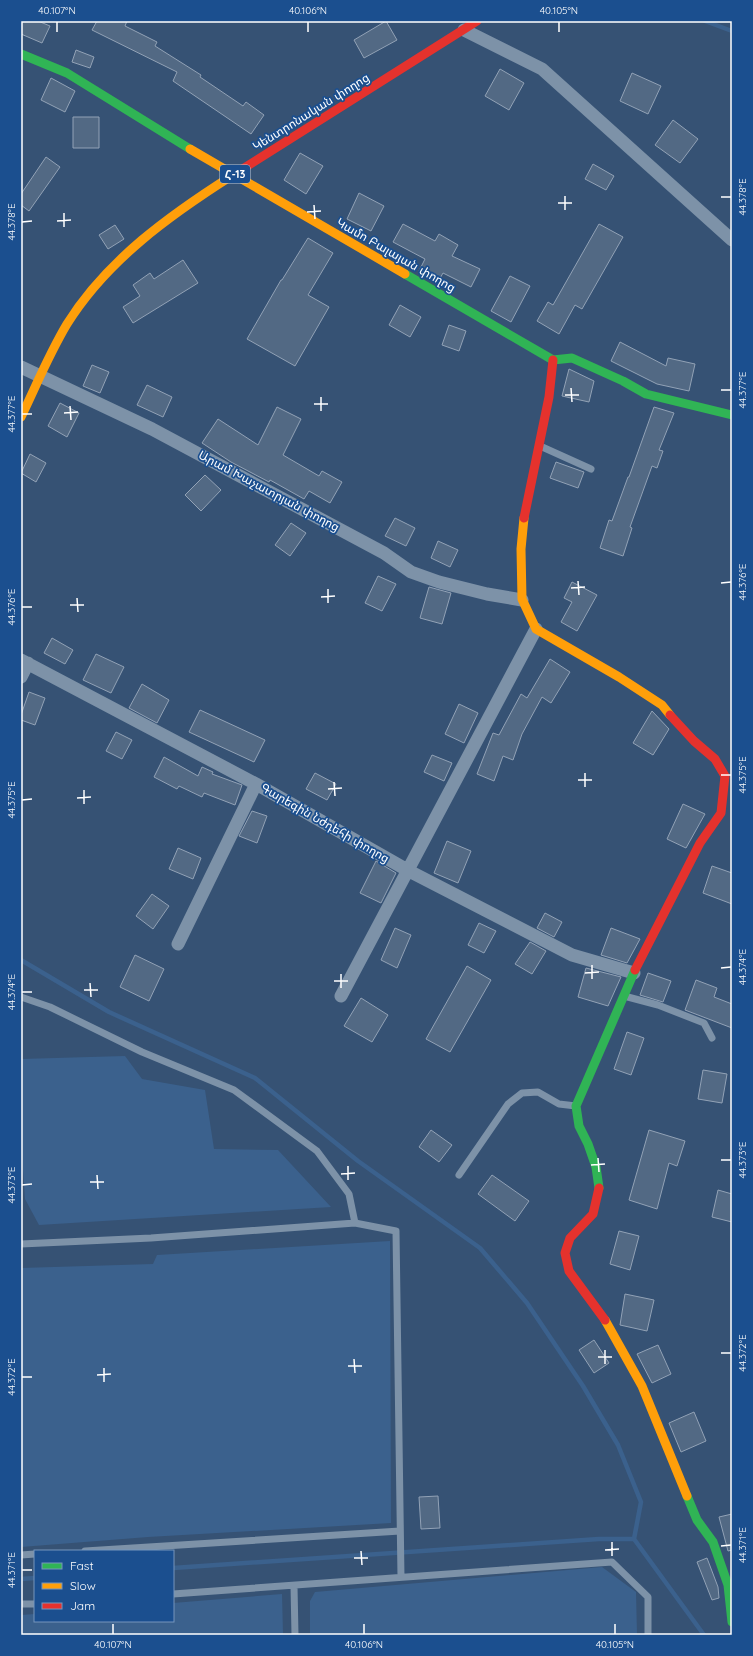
<svg xmlns="http://www.w3.org/2000/svg" width="753" height="1656" font-family="Quicksand,'Noto Sans Armenian',sans-serif">
  <style>
    .water { fill: #3b618d }
    .lines { fill: none; stroke-linecap: round; stroke-linejoin: round }
    .stream { stroke: #3b618d; stroke-width: 4.5 }
    .building { fill: #526984; stroke: #92a2b6 }
    .lane { stroke: #7d92a8; stroke-width: 7 }
    .street { stroke: #7d92a8; stroke-width: 13 }
    .fast { stroke: #30b455; stroke-width: 9 }
    .slow { stroke: #ff9f0a; stroke-width: 9 }
    .jam { stroke: #e5322d; stroke-width: 9 }
    .ticks { fill: none; stroke: #fff; stroke-width: 1.5 }
    .labels { text-anchor: middle; stroke-width: 3.5; stroke-linejoin: round; paint-order: stroke }
    .shield { fill: #1b4f8f; stroke: #bbcadd; stroke-width: 1 }
    .shield-label { font-size: 11px; font-weight: bold; fill: #fff }
    .street-label { font-size: 12px; fill: #fff; stroke: #1b4f8f }
    .neatline { fill: none; stroke: #fff; stroke-width: 1.5 }
    .ticks-label { font-size: 10px; text-anchor: middle; fill: #fff }
  </style>
  <rect width="100%" height="100%" fill="#365274"/>
  <path class="water" d="M125,1056L142,1079L205,1090L214,1149L278,1150L331,1207L39,1225L25,1199L21,1141V1059Z
    M390,1241L391,1523L148,1537L21,1547V1268L153,1264L157,1255Z
    M602,1567L636,1592L637,1635H310V1601L315,1592Z
    M282,1594L283,1635H21V1615L35,1614V1621H173V1603Z"/>
  <g class="lines">
    <path class="stream" d="M705,21L732,31
      M21,960L109,1012L255,1078L358,1161L480,1248L527,1303L583,1386L618,1445L641,1502L634,1539L704,1635
      M173,1568L599,1539H634
      M21,1579L35,1578"/>
  </g>
  <path class="building" d="M21,21H38L50,26L42,43L21,34Z
    M97,21H127L125,26L157,42L155,46L201,75L200,77L243,106L246,102L264,115L251,134L173,81L177,72L92,30Z
    M386,21L397,40L364,58L354,40Z
    M76,50L94,57L90,68L72,62Z
    M500,69L524,83L509,110L485,96Z
    M632,73L661,86L648,114L620,101Z
    M51,78L75,91L65,112L41,100Z
    M73,117H99V148H73Z
    M673,120L698,139L680,163L655,145Z
    M300,153L323,166L306,194L284,180Z
    M46,157L60,167L29,211L21,205V194Z
    M593,164L614,176L606,190L585,179Z
    M359,193L384,206L371,231L347,219Z
    M403,224L435,241L439,234L458,245L452,256L480,269L471,287L443,273L438,282L419,271L425,259L393,242Z
    M599,224L623,237L582,309L575,305L559,334L537,321L548,302L553,305Z
    M115,225L124,239L108,249L99,235Z
    M308,238L333,253L308,295L329,307L295,366L247,339L281,280H282Z
    M183,260L198,283L133,323L123,307L140,296L133,285L150,273L154,279Z
    M510,276L530,286L511,322L491,311Z
    M400,305L421,317L410,337L389,325Z
    M449,325L466,331L459,351L442,345Z
    M620,342L666,366L668,358L695,364L689,391L657,384L611,361Z
    M92,365L109,372L100,393L83,386Z
    M569,369L594,381L589,402L562,396Z
    M147,385L172,397L163,417L137,405Z
    M60,403L79,413L67,437L48,426Z
    M277,407L301,419L283,455L319,476L322,471L342,482L330,503L309,491L304,499L270,480L269,482L231,462L202,443L218,419L258,445Z
    M654,407L674,413L659,450L663,451L657,468L652,466L630,527L632,528L623,556L600,548L609,520L612,521L628,477H629Z
    M30,454L46,463L36,482L21,473Z
    M556,462L584,472L578,488L550,478Z
    M205,475L221,490L201,511L185,495Z
    M395,518L415,528L406,546L385,536Z
    M291,523L306,533L290,556L275,545Z
    M438,541L458,550L450,567L431,558Z
    M378,576L396,584L382,611L365,603Z
    M572,582L597,595L577,631L561,622L572,602L564,598Z
    M429,587L451,593L442,624L420,618Z
    M52,638L73,650L65,664L44,653Z
    M96,654L124,667L111,693L83,680Z
    M550,659L570,672L551,703L542,697L522,734L513,760L503,756L494,781L477,774L493,733L499,735L521,694L527,698Z
    M142,684L169,700L157,723L129,708Z
    M29,692L45,698L35,725L21,720V715Z
    M459,704L478,713L464,743L445,734Z
    M200,710L265,740L254,762L189,732Z
    M652,711L669,729L653,755L633,743Z
    M116,732L132,740L122,759L106,751Z
    M432,755L452,763L444,781L424,772Z
    M164,757L198,776L202,767L213,772L212,774L242,785L235,805L204,793L202,797L179,786L177,789L154,777Z
    M315,773L336,784L327,800L306,789Z
    M683,804L705,814L686,848L667,839Z
    M252,811L267,816L257,843L239,836Z
    M447,841L471,851L458,883L434,873Z
    M178,848L201,858L193,879L169,869Z
    M376,861L396,873L381,903L360,893Z
    M712,866L732,873V904L703,893Z
    M152,894L169,906L153,929L136,916Z
    M545,913L562,922L554,937L537,928Z
    M479,923L496,931L484,953L468,945Z
    M395,928L411,935L397,968L381,960Z
    M611,928L640,939L627,963L601,955Z
    M530,942L546,951L532,974L515,964Z
    M135,955L164,969L149,1001L120,987Z
    M467,966L491,980L450,1052L426,1039Z
    M586,968L621,977L608,1006L578,997Z
    M648,973L671,981L663,1002L640,995Z
    M696,980L717,988L714,997L732,1004V1028L685,1010Z
    M361,998L388,1015L372,1042L344,1026Z
    M627,1032L644,1038L631,1075L614,1069Z
    M703,1070L727,1074L722,1103L698,1099Z
    M431,1130L452,1145L439,1162L419,1147Z
    M649,1130L685,1141L677,1166L669,1163L657,1209L629,1200Z
    M492,1175L529,1201L515,1221L478,1194Z
    M718,1190L732,1194V1222L712,1217Z
    M619,1231L639,1236L630,1270L610,1264Z
    M625,1294L654,1300L647,1331L620,1325Z
    M594,1340L609,1363L594,1373L579,1350Z
    M658,1345L671,1374L652,1383L637,1354Z
    M694,1412L706,1441L681,1452L669,1423Z
    M438,1496L440,1528L421,1529L419,1497Z
    M732,1514V1550L728,1551L719,1517Z
    M707,1558L718,1587L719,1598L712,1600L697,1562Z"/>
  <g class="lines">
    <path class="lane" d="M540,446L591,469
      M624,996L658,1005L704,1023L712,1038
      M21,997L50,1007L142,1052L234,1090L317,1151L349,1194L355,1223L151,1238L21,1244
      M459,1175L508,1104L522,1093L538,1092L559,1104L576,1106
      M355,1223L396,1231L401,1577
      M85,1551L400,1531
      M21,1555L35,1554
      M294,1586L295,1635
      M173,1594L612,1562L648,1597V1635
      M21,1604H35"/>
    <path class="street" d="M464,30L542,69L732,240
      M21,367L152,429L384,553L411,572L439,582L487,594L522,600
      M21,660L256,784L409,871L572,955L634,973
      M21,677L28,663
      M178,944L256,784
      M341,996L536,629"/>
    <path class="fast" d="M21,54L67,73L190,149
      M405,274L553,360L572,358L623,381L646,394L732,415
      M599,1188L596,1167L588,1144L579,1126L576,1106L635,970
      M687,1496L697,1520L713,1542L728,1585L732,1622"/>
    <path class="slow" d="M190,149L405,274
      M21,417C36,386 49,354 67,324C107,260 170,215 233,175
      M524,518L521,549L522,599L536,629L619,677L662,705L670,715
      M605,1320L642,1386L687,1496"/>
    <path class="jam" d="M233,175L477,21
      M524,518L549,397L553,360
      M635,970L700,843L721,813L725,776L715,759L694,741L670,715
      M599,1188L593,1214L570,1238L565,1253L569,1271L605,1320"/>
  </g>
  <path class="ticks" d="M57,22V32M308,22V32M559,22V32M565,196V210M721,197H731M558,203H572M314,205L315,219M307,212L321,211M64,213V227M57,221L71,220M22,222L32,221M571,388L572,402M721,390H731M565,395H579M321,397V411M314,404H328M70,406L71,420M64,413L78,412M22,414H32M578,581L579,595M721,583L731,582M571,588L585,587M328,589V603M321,597L335,596M77,598L78,612M70,605H84M22,607H32M585,773V787M721,775H731M578,780H592M334,782L335,796M328,789L342,788M84,790V804M77,798L91,797M22,800L32,799M592,965V979M721,968L731,967M585,973L599,972M341,974V988M334,981H348M90,983L91,997M84,990H98M22,992H32M598,1158L599,1172M721,1160H731M591,1165L605,1164M348,1166V1180M341,1174L355,1173M97,1175L98,1189M90,1182H104M22,1185L32,1184M605,1350V1364M721,1353H731M598,1357H612M354,1359L355,1373M348,1366H362M104,1368V1382M97,1375L111,1374M22,1377H32M612,1542V1556M721,1546L731,1545M605,1550L619,1549M361,1551L362,1565M354,1558H368M22,1570H32M113,1624V1634M364,1624V1634M615,1624V1634"/>
  <g class="labels">
    <rect class="shield" x="220" y="165" width="30" height="18" rx="3"/>
    <g class="shield-label">
      <text x="235" y="178">Հ-13</text>
    </g>
    <g class="street-label">
      <text transform="translate(311 112) rotate(-32)" y="4">Կենտրոնական փողոց</text>
      <text transform="translate(396 255) rotate(30)" y="4">Կամո Բալայան փողոց</text>
      <text transform="translate(269 491) rotate(28)" y="4">Արամ Խաչատրյան փողոց</text>
      <text transform="translate(325 823) rotate(30)" y="4">Գարեգին Նժդեհի փողոց</text>
    </g>
  </g>
  <rect width="753" height="1656" fill="none" stroke="#1b4f8f" stroke-width="44"/>
  <rect x="34" y="1550" width="140" height="72" fill="#1b4f8f" stroke="#7695bc"/>
  <rect x="42" y="1563" width="20" height="6" fill="#30b455" stroke="#7695bc"/>
  <text x="70" y="1570" font-size="12" fill="#ffffff">Fast</text>
  <rect x="42" y="1583" width="20" height="6" fill="#ff9f0a" stroke="#7695bc"/>
  <text x="70" y="1590" font-size="12" fill="#ffffff">Slow</text>
  <rect x="42" y="1603" width="20" height="6" fill="#e5322d" stroke="#7695bc"/>
  <text x="70" y="1610" font-size="12" fill="#ffffff">Jam</text>
  <rect x="22" y="22" width="709" height="1612" class="neatline"/>
  <g class="ticks-label">
    <text x="57" y="14">40.107°N</text>
    <text x="308" y="14">40.106°N</text>
    <text x="559" y="14">40.105°N</text>
    <text transform="translate(742 197) rotate(-90)" y="4">44.378°E</text>
    <text transform="translate(11 222) rotate(-90)" y="4">44.378°E</text>
    <text transform="translate(742 390) rotate(-90)" y="4">44.377°E</text>
    <text transform="translate(11 414) rotate(-90)" y="4">44.377°E</text>
    <text transform="translate(742 582) rotate(-90)" y="4">44.376°E</text>
    <text transform="translate(11 607) rotate(-90)" y="4">44.376°E</text>
    <text transform="translate(742 775) rotate(-90)" y="4">44.375°E</text>
    <text transform="translate(11 800) rotate(-90)" y="4">44.375°E</text>
    <text transform="translate(742 967) rotate(-90)" y="4">44.374°E</text>
    <text transform="translate(11 992) rotate(-90)" y="4">44.374°E</text>
    <text transform="translate(742 1160) rotate(-90)" y="4">44.373°E</text>
    <text transform="translate(11 1185) rotate(-90)" y="4">44.373°E</text>
    <text transform="translate(742 1353) rotate(-90)" y="4">44.372°E</text>
    <text transform="translate(11 1377) rotate(-90)" y="4">44.372°E</text>
    <text transform="translate(742 1545) rotate(-90)" y="4">44.371°E</text>
    <text transform="translate(11 1570) rotate(-90)" y="4">44.371°E</text>
    <text x="113" y="1648">40.107°N</text>
    <text x="364" y="1648">40.106°N</text>
    <text x="615" y="1648">40.105°N</text>
  </g>
</svg>
